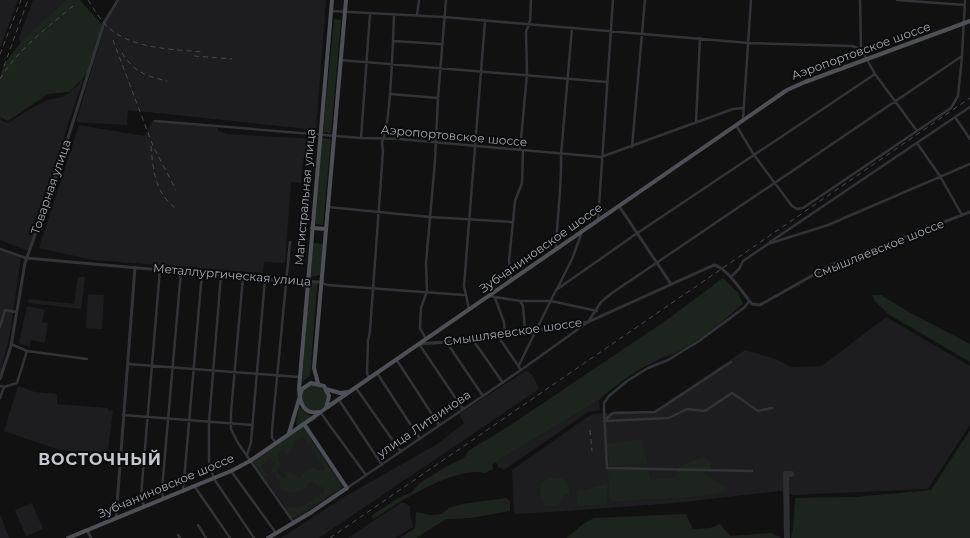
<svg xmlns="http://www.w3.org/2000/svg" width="970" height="538" font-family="Montserrat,sans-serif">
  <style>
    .built { fill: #1d1d1f }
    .green { fill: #1d241e }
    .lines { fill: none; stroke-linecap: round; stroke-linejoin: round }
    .taxiway { stroke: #2d2e31; stroke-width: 6 }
    .minor { stroke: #323337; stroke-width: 2.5 }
    .tertiary { stroke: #323337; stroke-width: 3 }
    .primary { stroke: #4e5056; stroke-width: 4 }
    .rail { stroke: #494b50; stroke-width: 1; stroke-dasharray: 5 4; stroke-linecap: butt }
    .labels { text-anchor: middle; stroke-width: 4; stroke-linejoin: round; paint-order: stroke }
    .street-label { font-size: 12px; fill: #a3a8b2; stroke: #0c0c0d }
    .district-label { font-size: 16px; font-weight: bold; letter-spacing: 1px; fill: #c4c7ce; stroke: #0c0c0d }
  </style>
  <rect width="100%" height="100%" fill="#111112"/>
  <path class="built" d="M0,0H18L0,48Z
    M33,0H75L21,44L19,38Z
    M120,0H326L316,130L128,110L127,125L76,122L106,22Z
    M85,75L67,126L55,175L28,251L0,240V116L1,120L8,123L30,109L48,100L63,97L79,84Z
    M153,120L217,125L218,131L228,134L316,139L314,159H303L301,183L291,182L285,263L264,262L263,273L93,260L39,248L79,125L144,136Z
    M0,250L21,257L10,334L0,374Z
    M78,277H85L81,309L28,303L29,299L74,304Z
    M88,294L104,295L102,329L86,328Z
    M27,306L45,310L42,322L48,323L45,343L31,340L30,347L19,343Z
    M886,317L970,366V425L928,489L792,495L780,491L675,503L566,511L516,514L514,512L512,470L586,418L593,414L654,411L745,350L775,359L792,367L822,366Z
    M527,370L533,376L539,389L319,538H281L344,497L439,443L464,423L459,414Z
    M18,386L35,392L57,394V404L108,408V410L113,411L107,456L60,450L4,431Z
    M599,400L600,410L588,412L504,470L498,467L496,462Z
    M303,426L344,487L295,520L252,461Z
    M402,502L410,506V514L413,527L395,538H348Z
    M32,503L43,529L26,536L15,510Z
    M0,514L9,538H0Z"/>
  <path class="green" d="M67,0H80L103,26L88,73L69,92L48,94L8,121L0,117C0,105 0,89 0,77C7,49 46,19 67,0Z
    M334,19L341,20L331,133L323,132Z
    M322,138L331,139L323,225L315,224Z
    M313,243L323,244L320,275L310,277Z
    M723,278L738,293L743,304C722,322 700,341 675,353C669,356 663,357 658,360C636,370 616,384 599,400L496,462L492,465L493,469L485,473C456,465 398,502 374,519L371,516L400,497L411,493L420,483L447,466L464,458L468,451L509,426L668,319Z
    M312,283H317V286L310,376L302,382L309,286Z
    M872,295H881L907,311L970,344V362L888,314L875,301Z
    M301 398a13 13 0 1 1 26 0a13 13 0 1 1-26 0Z
    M299,407L312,417L298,426L296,424Z
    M302,428H304L312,440L311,444H308L306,438L303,437L298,441L295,440L293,447L287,454L283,448L278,453L280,464L277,472L284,479L286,478L285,471L294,473L299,478L301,475L313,467L318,471H324L325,468L311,447L313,445L340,484L339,487L335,491L291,519L285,509V506L297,508L303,506L324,493V487H319L312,481L307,484V488C302,490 297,490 293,493L279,489L281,484L275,476L277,472L270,473L275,463L269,459L261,466L263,470L267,474L266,478L255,466L254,461Z
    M970,430V538H791L793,529L795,498L855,497L931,490Z
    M634,440H642L648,464L609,466L607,444Z
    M704,456L711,463V469L703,473L725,487V491C689,501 649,497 612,502L609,496L608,470L647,468L651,480L675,477L679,467Z
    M550,477L564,479L569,486V493L563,496L559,506H544L540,495L541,483Z
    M607,484V503L596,506L577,504V492Z
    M506,498L510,501V511L471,518L446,519L416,538H400L415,528L416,512L430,515L442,514L449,508L462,504Z
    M686,514L693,529L710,528L720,524L730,536L771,533L782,538H567L583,524L594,518Z"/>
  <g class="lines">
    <path class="taxiway" d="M787,538L786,474H791"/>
    <path class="minor" d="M860,0L861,49L875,74L917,131
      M897,0L965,5
      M331,11L444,17L749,43L852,46L861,49
      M417,15L419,0
      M393,41L441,44
      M340,60L607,82
      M390,94L438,98
      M955,117L970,139
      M743,119L751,0
      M155,121L361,138L399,139L601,157L733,109L743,108
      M696,122L700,38
      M736,125L754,155L792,206L797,209L803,208L951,108L958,96L962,57
      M361,138L370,14
      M917,143L940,176L962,215
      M632,147L645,0
      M520,150L527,74L526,32L530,21L531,0
      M328,207L430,217L513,222
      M598,221L613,0
      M770,242L970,107
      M0,249L26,258
      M556,249C557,217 562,186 561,155L572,28
      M221,275L209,422V461L214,479L254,538
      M243,277L231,412V429L238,443L294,523
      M731,277L739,269L743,261L768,244L828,225L970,164
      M511,280L509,260L513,222L515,201L522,183L523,151
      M321,282L327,285L464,295
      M557,289L572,259L582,232
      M489,296L520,301H551L597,311
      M495,298L504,322L505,334
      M520,301L523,306L525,332
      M749,301L745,307L699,341L668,360L648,368L627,381L609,396L604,403V409L607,468L752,471
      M469,309L464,286L485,21
      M0,327L5,310L16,312
      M498,336L521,370
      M426,339L420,328L421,308L427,291L426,263L435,161L438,98L446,0
      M473,340L503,383
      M447,343L483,396
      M419,344L463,409
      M27,351L87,359
      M396,359L439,425
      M128,364L299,377
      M519,365L556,290L636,234L875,74
      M377,373L420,439
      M369,378L367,373L368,341L370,331L383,151L382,142C391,129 393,37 394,15
      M0,386L4,387
      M356,388L401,452
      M0,398L4,387L17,383L27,351L11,344
      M339,400L382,465
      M320,412L366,475
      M123,415L252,425
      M604,421L669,418L687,409L705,411L732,393L758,411L772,408
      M604,421L613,413L655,412L731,362
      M276,443L272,438V430L290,242
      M247,455L251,442L265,279
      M231,471L276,533
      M195,487L230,538
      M347,488L521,370L588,322L601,302L612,293L962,56L965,0
      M183,492L202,273
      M163,499L162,489L181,271
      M144,506L141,496L160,269
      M198,525L206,538
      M178,535L180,538"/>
    <path class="tertiary" d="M619,206L671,284
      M26,258L285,281L321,282
      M419,344L473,340L588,322L714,265C727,267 744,295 752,304L760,305L831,265L970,212
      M0,379L11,346L25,263L56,176L104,23L118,0
      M116,518L135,267
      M87,530L91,538"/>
    <path class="primary" d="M312,228L326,229
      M318,383L314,368L346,0
      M326,389L340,393L348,392
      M326,408L787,90L805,82L970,21
      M320,412C303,415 300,403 299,389L332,0
      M68,538L231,471L250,461L314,417L326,408L329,396L324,386L311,383L302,389L289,433
      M268,538L310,513L347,488L304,424"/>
    <path class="rail" d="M88,0C93,8 98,16 104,23C127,49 170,49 202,52
      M113,40L153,146L176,190
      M122,53C134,72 146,76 167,81
      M0,54L21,0
      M194,56L232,59
      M4,66L28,0
      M0,79C18,49 46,29 73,6
      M151,146C153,171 155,192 175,208
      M590,430L592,451
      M330,538L970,98"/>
  </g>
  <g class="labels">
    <g class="street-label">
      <text transform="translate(861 51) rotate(-20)" y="4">Аэропортовское шоссе</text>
      <text transform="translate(454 136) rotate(5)" y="4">Аэропортовское шоссе</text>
      <text transform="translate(51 187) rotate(-71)" y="4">Товарная улица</text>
      <text transform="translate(305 197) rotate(-85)" y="4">Магистральная улица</text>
      <text transform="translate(541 248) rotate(-35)" y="4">Зубчаниновское шоссе</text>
      <text transform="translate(879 249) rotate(-22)" y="4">Смышляевское шоссе</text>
      <text transform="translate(232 275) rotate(5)" y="4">Металлургическая улица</text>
      <text transform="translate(513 332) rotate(-8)" y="4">Смышляевское шоссе</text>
      <text transform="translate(424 424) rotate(-34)" y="4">улица Литвинова</text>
      <text transform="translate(166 486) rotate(-23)" y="4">Зубчаниновское шоссе</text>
    </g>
    <g class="district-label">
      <text x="100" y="465">ВОСТОЧНЫЙ</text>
    </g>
  </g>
</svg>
